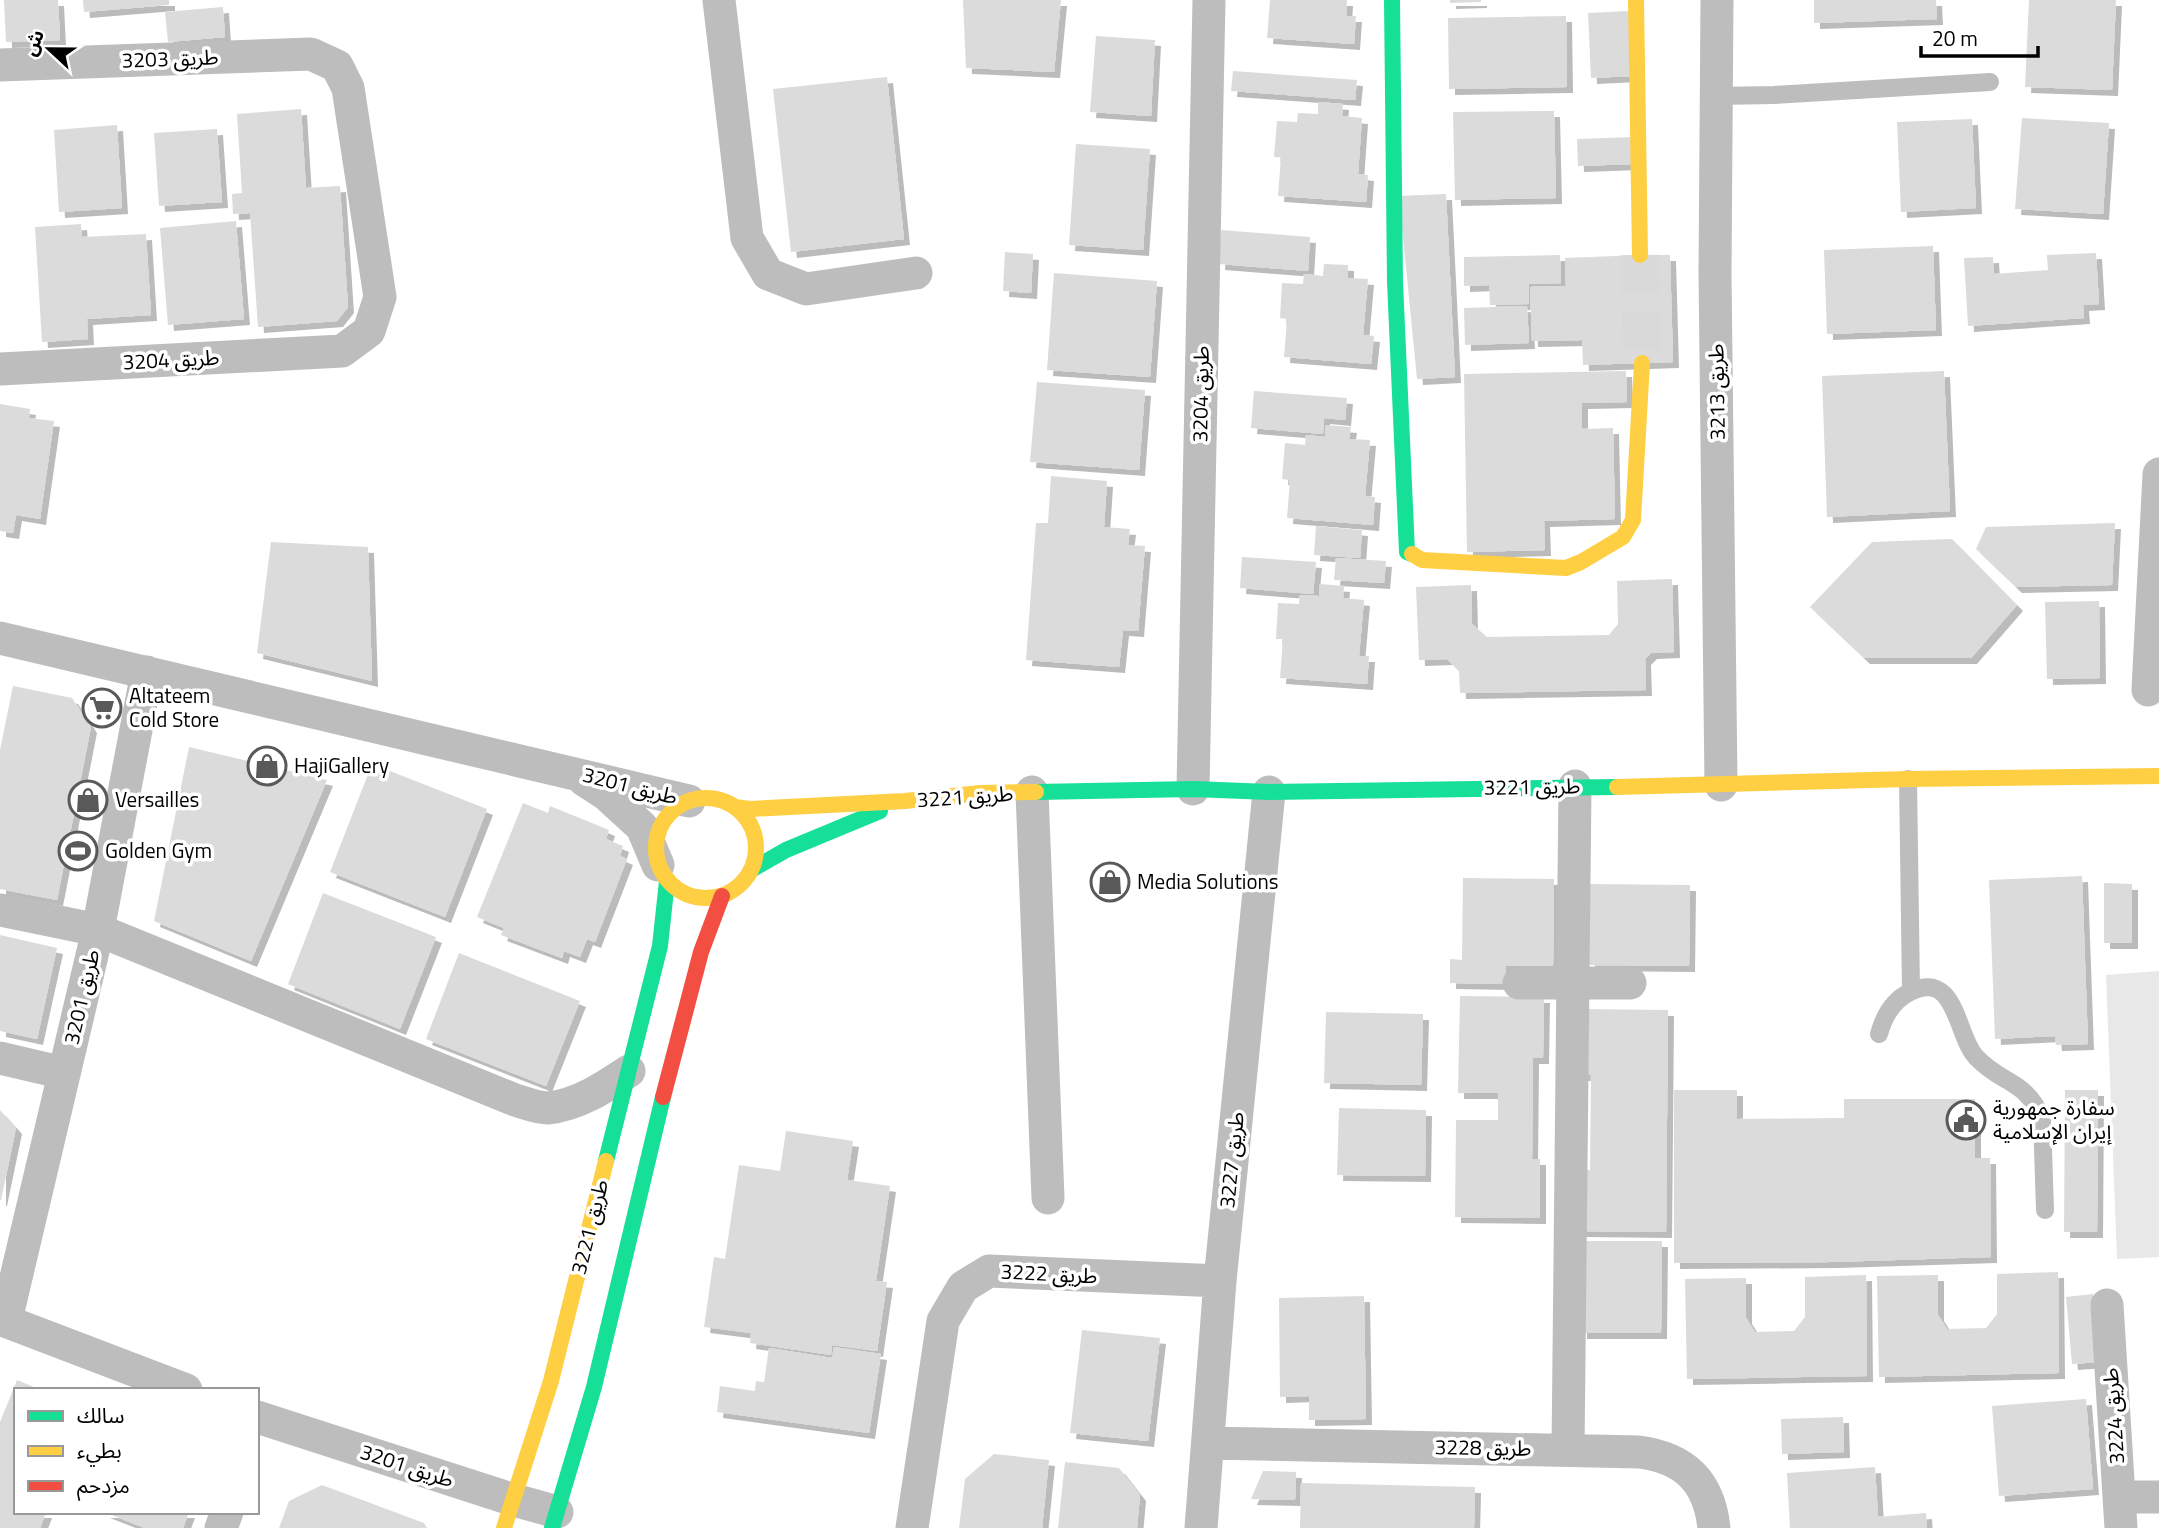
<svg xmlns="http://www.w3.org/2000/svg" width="2159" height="1528" font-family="'Titillium Web','Noto Sans Arabic',sans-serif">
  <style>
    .green { fill: #e8e8e8 }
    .building { fill: #dbdbdb; filter: url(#shadow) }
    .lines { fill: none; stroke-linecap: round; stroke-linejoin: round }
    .secondary-tunnel { stroke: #d9d9d9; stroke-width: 38; stroke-dasharray: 38 19; stroke-linecap: butt }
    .lane { stroke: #bdbdbd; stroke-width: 18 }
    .street { stroke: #bdbdbd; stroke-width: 33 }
    .fast { stroke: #16e098; stroke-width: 16 }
    .slow { stroke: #ffcf43; stroke-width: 16 }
    .jam { stroke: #f24e42; stroke-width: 16 }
    .labels { text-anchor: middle; stroke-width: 7; stroke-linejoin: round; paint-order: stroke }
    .street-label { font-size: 21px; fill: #000; stroke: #fff }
    .poi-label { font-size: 21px; fill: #000; stroke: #fff; text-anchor: start }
  </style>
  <defs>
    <filter id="shadow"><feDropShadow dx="6" dy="6" stdDeviation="0" flood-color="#0004"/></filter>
  </defs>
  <rect width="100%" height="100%" fill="#fff"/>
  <path class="green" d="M2159,971V1257L2117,1259L2106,975Z"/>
  <path class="building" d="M4,0H58L60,40L6,42Z
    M83,0H169V5L84,12Z
    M963,0H1061L1054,72L966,68Z
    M1270,0H1347L1346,16H1356L1354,44L1267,38Z
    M1450,0H1481V2L1450,3Z
    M1814,0H1936L1937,19L1814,23Z
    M2029,0H2116L2112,90L2025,87Z
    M223,7L225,37L168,42L165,12Z
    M1629,11L1632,76L1591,78L1588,13Z
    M1566,16L1567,87L1449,89L1448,18Z
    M1096,36L1155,40L1151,116L1090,112Z
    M1233,71L1357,80L1355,100L1231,91Z
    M887,77L904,239L791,252L773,89Z
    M1318,102L1343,104L1342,116L1362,118L1358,174L1368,175L1366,202L1278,196L1281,157H1274L1277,121L1297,122L1298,113L1318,114Z
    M301,109L306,188L340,186L348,307L337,321L258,327L250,213L233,214L232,194L242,193L237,114Z
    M1554,111L1556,198L1455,200L1453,112Z
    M2022,118L2109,123L2103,214L2015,209Z
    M1972,119L1976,208L1901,212L1897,122Z
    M117,125L122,208L59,212L54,130Z
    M217,129L222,202L159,206L154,133Z
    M1633,137L1634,164L1578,166L1577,139Z
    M1076,144L1150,149L1143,250L1069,245Z
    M1446,194L1455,377L1417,379L1399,196Z
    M236,221L244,319L168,325L160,228Z
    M81,224L82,237L146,234L151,315L87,319L88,339L42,342L35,227Z
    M1221,230L1310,237L1308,271L1219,264Z
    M1933,246L1936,330L1827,334L1824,250Z
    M1005,252L1033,254L1031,293L1003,291Z
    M2096,253L2099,304L2083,305L2084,318L1968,326L1964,258L1993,257L1994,274L2048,270L2047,255Z
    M1560,255L1561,283L1529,284V304L1490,305L1489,285L1464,286V257Z
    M1640,255H1670L1673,362L1583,365L1582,340L1532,341L1530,287L1566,286L1565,258Z
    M1324,264L1348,265V278L1368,279L1363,335L1374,336L1371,364L1284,357L1287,319L1280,318L1282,283L1303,284L1304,274L1323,276Z
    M1054,273L1157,281L1150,377L1047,370Z
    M1527,306L1529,343L1465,345L1464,308Z
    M1626,371L1627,402L1582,403V429L1613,428L1615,519L1544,521L1545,550L1467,552L1464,374Z
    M1944,371L1950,511L1827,517L1822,376Z
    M1037,382L1145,390L1139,470L1030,462Z
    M1254,391L1347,398L1345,420L1324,418L1323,434L1251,428Z
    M0,404L30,409L29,418L54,421L40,519L16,515L13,533L0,531Z
    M1326,425L1351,427L1349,439L1370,440L1365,496L1375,497L1373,525L1287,518L1290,480L1282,479L1285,443L1305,445L1306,435L1325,437Z
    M1051,476L1107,481L1104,527L1130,529L1128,545L1145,546L1138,631L1123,630L1119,667L1026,660L1036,523H1048Z
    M2115,523L2112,585L2016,587L1976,549L1986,527Z
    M1316,526L1362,530L1360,558L1314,555Z
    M1952,539L2017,605L1971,658H1864L1810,607L1872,542Z
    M271,542L368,547L372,681L257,653Z
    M1242,557L1316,562L1313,594L1240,588Z
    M1336,558L1386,561L1384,583L1334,580Z
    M1672,579L1674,652L1651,653L1645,659L1646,690L1460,693L1459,671L1447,659L1419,660L1416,587L1471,585L1472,624L1487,637L1609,635L1618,624L1617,581Z
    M1320,584L1344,586L1343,598L1364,600L1359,656H1369L1367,684L1280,678L1283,639H1276L1278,603L1299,604L1300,595L1319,596Z
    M2099,601L2100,678L2047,679L2045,602Z
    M13,686L72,698L91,727L57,900L0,889V750Z
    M189,747L327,780L251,961L154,921Z
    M372,764L487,809L445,917L330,872Z
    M523,803L548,813L550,806L609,830L606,839L623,846L620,856L627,859L595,942L587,939L580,957L564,951L562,958L501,935L504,928L477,917Z
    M2082,876L2088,1044L2056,1045L2055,1036L1995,1039L1989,880Z
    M1463,878L1554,879L1553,966H1506V984L1450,983V959L1462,960Z
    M2104,883L2132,884V943H2104Z
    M1590,884L1690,885L1689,966L1589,965Z
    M323,893L436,937L400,1029L288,984Z
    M0,935L57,948L37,1039L0,1031Z
    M459,953L580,1001L546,1086L426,1039Z
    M1460,996L1544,997L1543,1058H1533L1532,1159H1540V1218L1455,1217L1456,1120H1498V1093H1458Z
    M1581,1009L1668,1010L1666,1232L1579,1231L1580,1170H1590L1591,1075H1581Z
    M1326,1012L1423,1014L1421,1085L1324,1083Z
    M1674,1090H1737V1119L1844,1118V1099H1975V1158H1990L1991,1257L1832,1262L1674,1263Z
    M2065,1090H2098L2097,1232H2064Z
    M1339,1108L1426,1110L1425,1176L1337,1175Z
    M0,1110L16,1128L1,1200H0Z
    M786,1131L853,1141L847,1180L890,1186L876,1281L887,1282L877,1351L832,1345L831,1355L750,1343L751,1333L704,1327L714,1257L725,1259L739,1165L780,1171Z
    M1581,1241H1662L1661,1333H1581Z
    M2058,1272L2059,1373L1879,1377L1877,1276L1938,1275V1315L1947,1329L1986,1328L1997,1314V1274Z
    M1866,1275L1867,1376L1687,1379L1685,1279L1746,1278V1318L1755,1332L1794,1331L1805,1317V1277Z
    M2093,1294L2099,1362L2072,1364L2066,1297Z
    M1364,1296L1366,1419L1309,1420V1396L1280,1397L1279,1298Z
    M1082,1330L1160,1338L1148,1441L1070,1433Z
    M834,1347L881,1354L869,1433L717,1412L720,1386L755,1391L756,1381L764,1382L769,1348L832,1358Z
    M17,1380L41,1390H16V1512H46L40,1528H0V1422Z
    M2086,1399L2093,1489L1999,1496L1992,1406Z
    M1843,1417L1844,1452L1782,1454L1781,1419Z
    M994,1454L1049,1460L1042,1528H959L965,1479Z
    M1065,1462L1119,1468L1140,1495L1137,1528H1058Z
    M1875,1467L1878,1517L1926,1513L1927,1528H1790L1787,1473Z
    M1263,1471L1296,1472L1295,1500L1251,1499Z
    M1301,1483L1475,1487L1474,1528H1300Z
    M322,1485L424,1523L427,1528H279L289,1501Z
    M104,1512H189L183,1528H145Z"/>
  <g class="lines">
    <path class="secondary-tunnel" d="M1640,255L1642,363"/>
    <path class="lane" d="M1716,96L1774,95L1990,82
      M1908,779L1911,991
      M1879,1034C1884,1016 1893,1000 1910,992C1957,969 1956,1036 1976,1057C2002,1085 2024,1078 2042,1118L2045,1210"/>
    <path class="street" d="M719,0L747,238L768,274L806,289L916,273
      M1717,0L1715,273L1721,785
      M0,65L311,54L337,66L348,88L380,297L369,331L342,351L0,369
      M0,638L689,801
      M2148,690L2159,474
      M584,780L607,795L642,827L658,865
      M1193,789L1209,0
      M1032,792L1048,1198
      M0,910L98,930L515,1100C525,1103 538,1108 548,1108C578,1105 605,1087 629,1071
      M1519,983H1630
      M0,1058L64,1073
      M2107,1305L2121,1528
      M0,1319L186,1390
      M6,1320L98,930L147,672
      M257,1417L514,1500L557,1512
      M1208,1443L1639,1452C1685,1458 1709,1481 1714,1528
      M1568,1450L1575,786
      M2119,1497H2159
      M221,1528L227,1512
      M912,1528L943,1321L963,1287L989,1271L1220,1281
      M1201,1528L1220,1281L1269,792"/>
    <path class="fast" d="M1392,0L1395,282L1407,552L1412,554
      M1036,792L1193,789L1269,792L1617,787
      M751,870L786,850L880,811
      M606,1161L660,946L667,881
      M552,1528L594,1387L663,1097"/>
    <path class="slow" d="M1636,0L1640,255
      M1412,554L1422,560L1566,568L1581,562L1623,537L1633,520L1642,363
      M1617,787L1908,779L2159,776
      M656 848a50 50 0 1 1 100 0a50 50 0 1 1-100 0Z
      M735,807L750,809L905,801L980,793L1036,792
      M504,1528L551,1381L606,1161"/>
    <path class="jam" d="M663,1097L701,952L722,896"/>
  </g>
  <defs>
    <symbol id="supermarket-ring" viewBox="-11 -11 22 22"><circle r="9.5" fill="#fff" stroke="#595959" stroke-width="1.5"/><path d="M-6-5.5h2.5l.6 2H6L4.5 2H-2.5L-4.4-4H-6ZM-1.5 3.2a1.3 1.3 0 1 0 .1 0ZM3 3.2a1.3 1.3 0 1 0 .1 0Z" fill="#595959"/></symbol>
    <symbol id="shop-ring" viewBox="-11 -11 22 22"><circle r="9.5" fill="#fff" stroke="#595959" stroke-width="1.5"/><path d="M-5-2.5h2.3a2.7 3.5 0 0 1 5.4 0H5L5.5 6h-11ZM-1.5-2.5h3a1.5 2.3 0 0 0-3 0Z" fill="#595959"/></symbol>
    <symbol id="stadium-ring" viewBox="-11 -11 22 22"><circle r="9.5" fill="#fff" stroke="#595959" stroke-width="1.5"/><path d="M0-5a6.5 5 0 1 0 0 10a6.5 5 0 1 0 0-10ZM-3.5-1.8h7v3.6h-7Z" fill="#595959"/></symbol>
    <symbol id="civic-ring" viewBox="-11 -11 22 22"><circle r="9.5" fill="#fff" stroke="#595959" stroke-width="1.5"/><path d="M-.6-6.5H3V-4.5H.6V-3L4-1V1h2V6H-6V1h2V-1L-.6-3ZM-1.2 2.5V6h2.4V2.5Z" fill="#595959"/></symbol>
  </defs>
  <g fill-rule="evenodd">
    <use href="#supermarket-ring" x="80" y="686" width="44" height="44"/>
    <use href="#shop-ring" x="245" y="744" width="44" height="44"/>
    <use href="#shop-ring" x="66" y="778" width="44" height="44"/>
    <use href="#stadium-ring" x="56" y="829" width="44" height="44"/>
    <use href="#shop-ring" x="1088" y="860" width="44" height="44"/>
    <use href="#civic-ring" x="1944" y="1098" width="44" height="44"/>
  </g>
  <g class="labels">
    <g class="street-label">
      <text transform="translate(170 59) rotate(-2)" y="7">طريق 3203</text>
      <text transform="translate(171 360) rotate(-3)" y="7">طريق 3204</text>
      <text transform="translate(1717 392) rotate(-91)" y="7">طريق 3213</text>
      <text transform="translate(1201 394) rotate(-89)" y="7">طريق 3204</text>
      <text transform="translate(630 786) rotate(14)" y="7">طريق 3201</text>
      <text transform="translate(1532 787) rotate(-1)" y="7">طريق 3221</text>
      <text transform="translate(965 797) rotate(-4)" y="7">طريق 3221</text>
      <text transform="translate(82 997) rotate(-77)" y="7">طريق 3201</text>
      <text transform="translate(1232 1160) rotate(-84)" y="7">طريق 3227</text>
      <text transform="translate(590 1227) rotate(-76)" y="7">طريق 3221</text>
      <text transform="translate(1049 1274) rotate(3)" y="7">طريق 3222</text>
      <text transform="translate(2114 1416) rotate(-94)" y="7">طريق 3224</text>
      <text transform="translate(1483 1448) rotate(1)" y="7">طريق 3228</text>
      <text transform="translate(407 1466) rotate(18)" y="7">طريق 3201</text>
    </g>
    <g class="poi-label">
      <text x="129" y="703">Altateem<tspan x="129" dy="24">Cold Store</tspan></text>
      <text x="294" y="773">HajiGallery</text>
      <text x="115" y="807">Versailles</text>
      <text x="105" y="858">Golden Gym</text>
      <text x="1137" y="889">Media Solutions</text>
      <text x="1993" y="1115">سفارة جمهورية<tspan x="1993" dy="24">إيران الإسلامية</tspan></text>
    </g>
  </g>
  <rect x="14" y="1388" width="245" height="126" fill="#ffffff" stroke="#999999" stroke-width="2"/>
  <rect x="28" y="1411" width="35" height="10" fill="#16e098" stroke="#999999" stroke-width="2"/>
  <text x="77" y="1423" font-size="21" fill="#000000">سالك</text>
  <rect x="28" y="1446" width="35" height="10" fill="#ffcf43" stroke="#999999" stroke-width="2"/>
  <text x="77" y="1458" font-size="21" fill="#000000">بطيء</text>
  <rect x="28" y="1481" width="35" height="10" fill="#f24e42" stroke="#999999" stroke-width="2"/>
  <text x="77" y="1493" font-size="21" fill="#000000">مزدحم</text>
  <g transform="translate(49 49) rotate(292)" stroke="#ffffff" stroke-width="5" paint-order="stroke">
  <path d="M0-5L12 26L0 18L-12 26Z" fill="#000000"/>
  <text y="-10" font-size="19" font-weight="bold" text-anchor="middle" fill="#000000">ش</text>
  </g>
  <path d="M1921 46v10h117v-10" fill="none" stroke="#000000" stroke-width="3.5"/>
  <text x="1932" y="46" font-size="21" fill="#000000" stroke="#ffffff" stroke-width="5" paint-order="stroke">20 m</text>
</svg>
